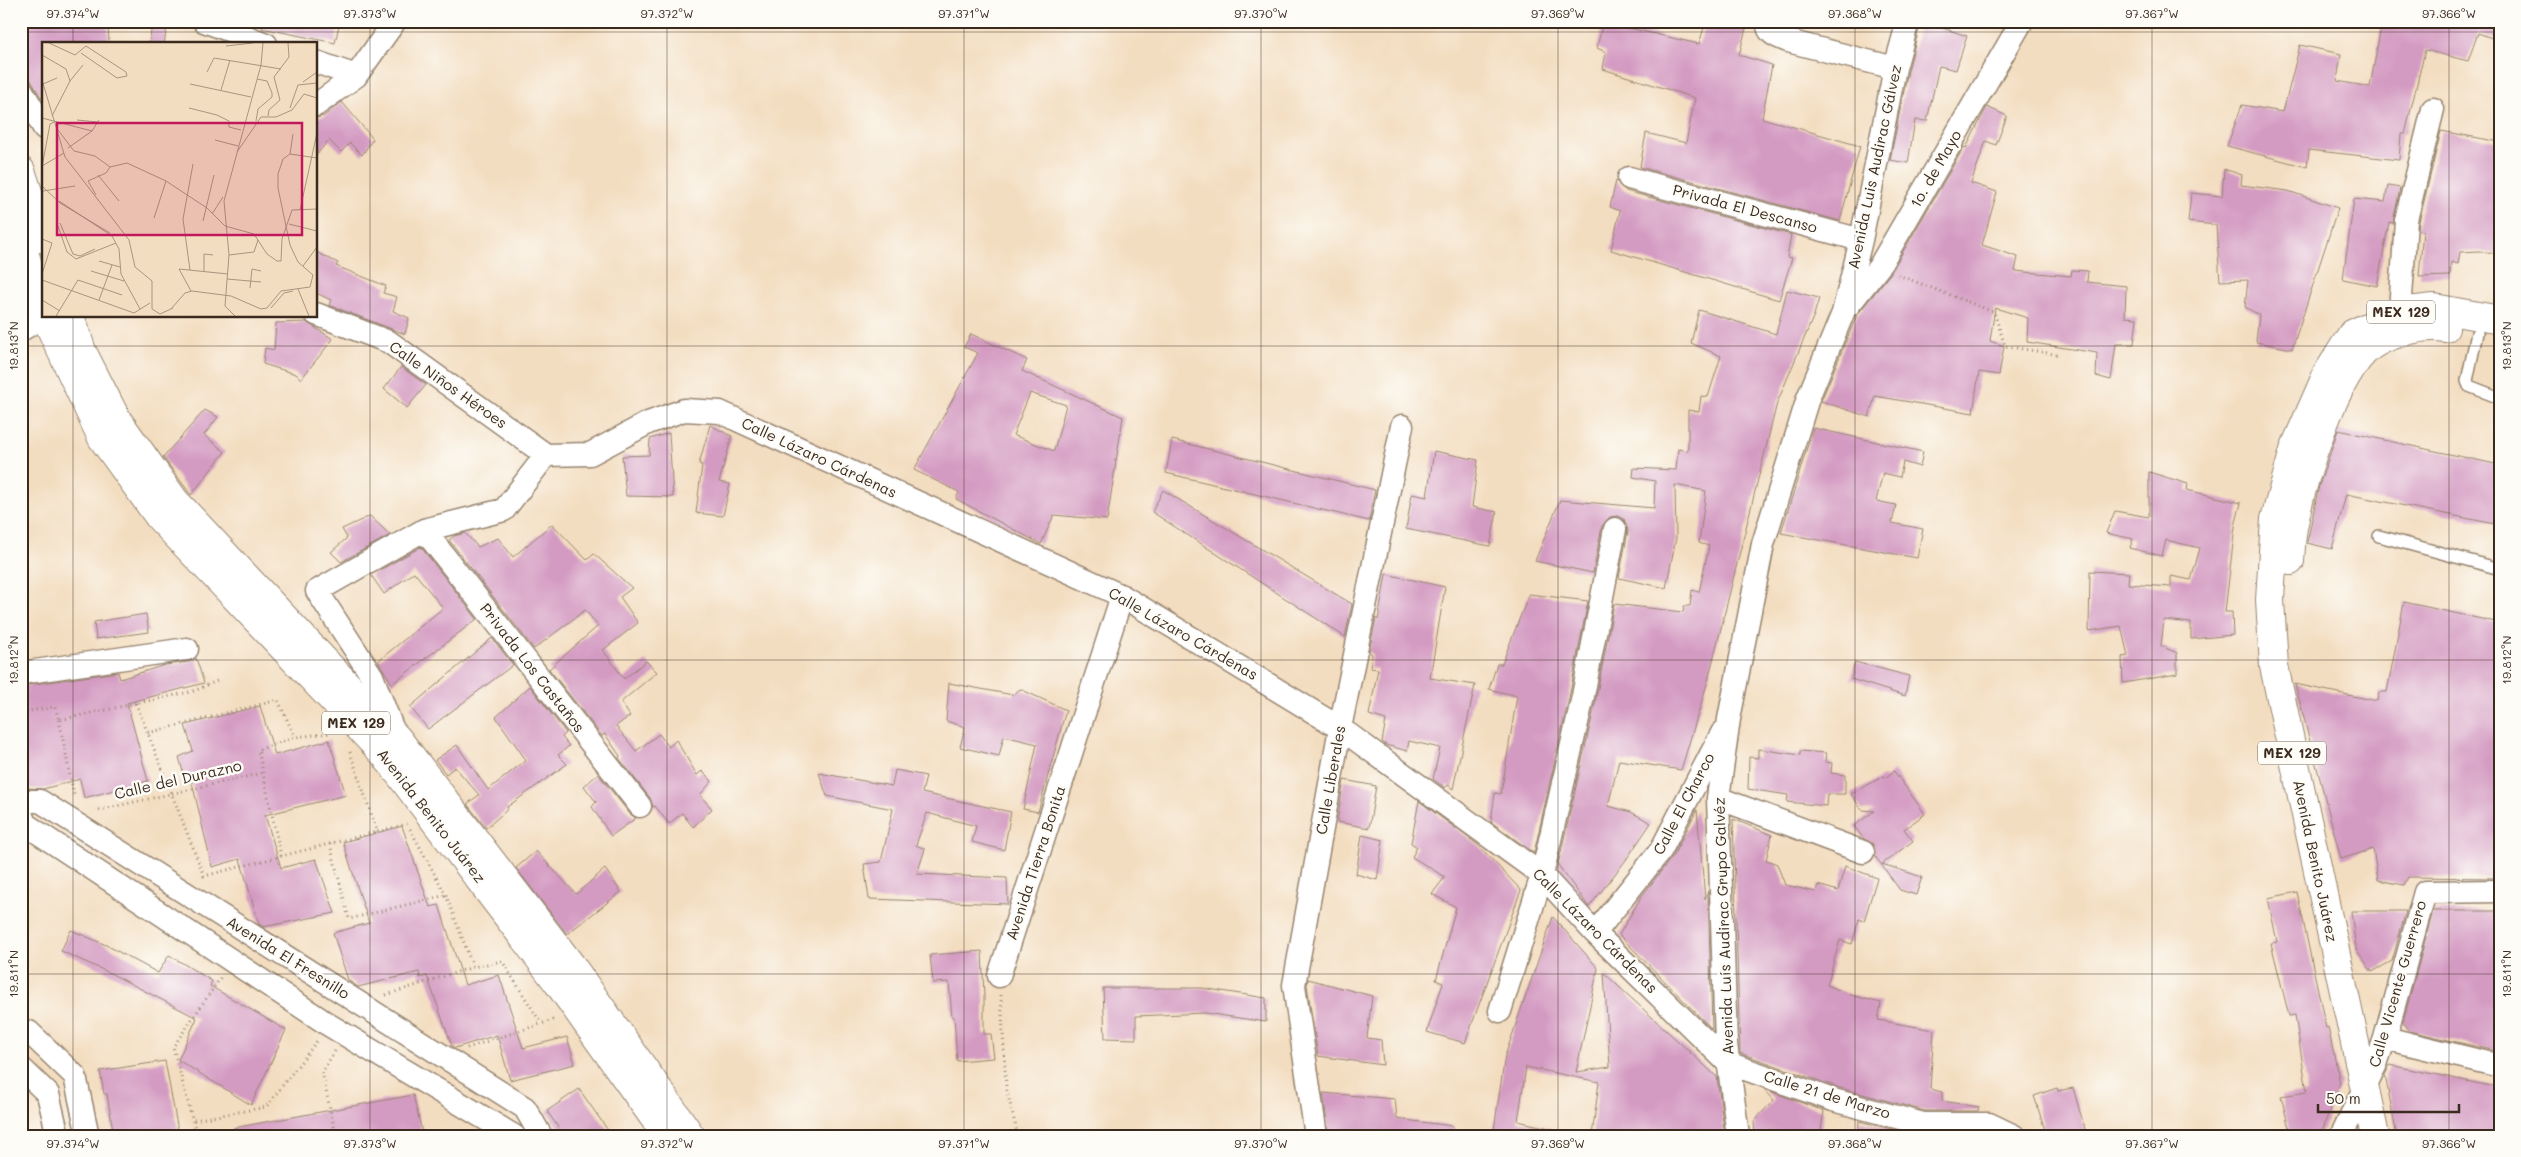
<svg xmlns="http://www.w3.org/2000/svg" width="2521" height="1157" font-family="Mali,sans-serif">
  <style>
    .building { fill: #d49bc2; fill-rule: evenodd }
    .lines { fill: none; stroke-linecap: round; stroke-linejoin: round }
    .service-casing { stroke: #97846f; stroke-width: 14 }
    .minor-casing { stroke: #97846f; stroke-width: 25 }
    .primary-casing { stroke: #97846f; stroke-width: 30 }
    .path { stroke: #97846f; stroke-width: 3; stroke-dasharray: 1 4; stroke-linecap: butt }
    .service { stroke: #fff; stroke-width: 11 }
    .minor { stroke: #fff; stroke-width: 22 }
    .primary { stroke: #fff; stroke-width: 28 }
    .ticks { fill: none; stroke: #3b2a1e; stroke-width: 1; stroke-opacity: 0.45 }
    .labels { text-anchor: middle; stroke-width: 5; stroke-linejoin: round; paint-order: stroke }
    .shield { fill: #fdfcf7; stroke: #75695f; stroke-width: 1 }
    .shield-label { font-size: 14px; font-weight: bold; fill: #3b2a1e }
    .street-label { font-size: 15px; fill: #3b2a1e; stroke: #fdfcf7 }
    .inset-road { fill: none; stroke: #a9957f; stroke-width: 1 }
    .view { fill: #c2185b; fill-opacity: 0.15; stroke: #c2185b; stroke-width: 2.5 }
    .inset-edge { fill: none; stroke: #3b2a1e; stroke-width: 2.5 }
    .neatline { fill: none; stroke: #3b2a1e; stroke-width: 2 }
    .ticks-label { font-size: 12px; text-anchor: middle; fill: #3b2a1e }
  </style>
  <rect width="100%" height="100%" fill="#fdfcf7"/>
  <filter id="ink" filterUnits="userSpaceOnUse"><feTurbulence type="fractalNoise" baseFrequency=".02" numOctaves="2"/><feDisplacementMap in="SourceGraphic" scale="10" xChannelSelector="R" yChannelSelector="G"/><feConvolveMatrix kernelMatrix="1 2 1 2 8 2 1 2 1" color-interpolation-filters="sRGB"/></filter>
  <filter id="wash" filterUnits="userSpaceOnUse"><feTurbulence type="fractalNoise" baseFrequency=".0096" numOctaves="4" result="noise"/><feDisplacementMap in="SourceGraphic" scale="20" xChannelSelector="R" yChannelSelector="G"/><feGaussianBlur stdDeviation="1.12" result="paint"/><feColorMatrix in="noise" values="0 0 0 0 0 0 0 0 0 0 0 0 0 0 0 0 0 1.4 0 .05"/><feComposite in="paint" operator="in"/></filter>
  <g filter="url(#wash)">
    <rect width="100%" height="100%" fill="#f3ddc0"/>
    <g id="blocks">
      <path class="building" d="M21,21H108L109,44H44V102L21,64Z
        M263,21H340L335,43L262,28Z
        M1603,21H1624V27L1699,44L1706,21H1748L1739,55L1772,65L1762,118L1860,146L1840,221L1640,167L1646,133L1686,143L1695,98L1603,69L1606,52L1597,48Z
        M1921,21L1967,36L1956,70L1939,66L1927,121L1915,120L1908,163L1890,160L1908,71Z
        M2382,21H2500V41L2478,33L2468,61L2425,50L2405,134H2401L2399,160L2309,150L2307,167L2227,146L2242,105L2283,112L2300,45L2341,54L2337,81L2370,87Z
        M152,24L167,27L164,44H149Z
        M342,102L373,139L362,155L350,143L341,152L329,140L316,155V118L324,116Z
        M1987,107L2007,116L1996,145L1986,141L1971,183L1997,192L1982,245L2018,257L2015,271L2071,276L2072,270L2088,271L2087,282L2126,286L2125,317L2137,318L2134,344H2116L2111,380L2096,376L2097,353L2027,342L2028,318L1995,308L1990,341L2004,346L1999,375L1979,372L1973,413L1875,396L1869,417L1821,401L1857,315L1890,274L1964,147L1966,148Z
        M2441,131L2500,142V254L2479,251L2460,252L2458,264L2451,262L2450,276L2419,277L2423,231L2418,230L2419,222Z
        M2224,169L2242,175L2241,185L2288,191L2338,208L2292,349L2256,342L2259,315L2245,307L2248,280L2220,281L2216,225L2188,222L2191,193L2222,196Z
        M1616,181L1626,191L1791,235L1787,257L1792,258L1779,300L1611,250L1620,211L1610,207Z
        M2388,186L2400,188L2393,223L2389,222L2377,286L2343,279L2354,199L2385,202Z
        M316,252L338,263L336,266L386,286L383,293L397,297L393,311L409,318L405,334L329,305L331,300L316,293Z
        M1787,290L1819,298L1814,315L1777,403L1707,684L1681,770L1619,760L1608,806L1631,812L1651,823L1626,860L1589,907L1558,865L1595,704L1614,604L1683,612L1684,606H1690L1692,590L1699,592L1709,546L1699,543L1706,491L1675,485L1676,538L1666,588L1619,578L1628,531L1624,519L1618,516L1610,517L1602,526L1593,573L1535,561L1560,500L1654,508L1655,481L1633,477L1634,468L1676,470L1678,449L1688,451V410L1699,412L1701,396L1708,397L1721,356L1691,343L1699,310L1776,334Z
        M306,322L333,339L301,379L296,374L263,364L265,348L274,350L276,323Z
        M971,334L1027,360L1022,371L1123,417L1116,461L1114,460L1116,462L1107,520L1054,515L1041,544L956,499L959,492L914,470L978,353L964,347ZM1030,393L1066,405L1054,451L1013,435Z
        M401,367L426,385L407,408L384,389Z
        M205,410L218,417L204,435L225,452L191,495L163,457Z
        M710,425L732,436L719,482L730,484L723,516L696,513L702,465L699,464Z
        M1813,428L1923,452L1920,467L1903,462L1900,477L1883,473L1876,501L1896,505L1892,523L1923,529L1917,558L1781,533Z
        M2338,430L2500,465V525L2346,494L2332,549L2307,543L2319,486Z
        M669,433L673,497L626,496L622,456L649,455L650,439Z
        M1172,440L1375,490L1369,521L1166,473Z
        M1434,451L1478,460L1472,507L1497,512L1490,546L1406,529L1412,494L1427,497Z
        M2149,472L2188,484L2187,490L2241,503L2235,526L2225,612H2232L2233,635L2191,639V623L2164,620L2161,646L2177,653V674L2123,683L2122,657L2128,656L2121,626L2089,631L2090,571L2129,573L2128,584L2171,587V576L2191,580L2200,548L2166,540L2162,556L2130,548L2133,539L2106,533L2115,511L2149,517Z
        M1163,490L1352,604L1345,637L1152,512Z
        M370,516L390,535L341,562L331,552L347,538L342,529Z
        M552,524L587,560L594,554L632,588L620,597L638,623L603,650L624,679L646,661L657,672L621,702L630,716L616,726L636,751L659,734L669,747L676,740L697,775L702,771L712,781L700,795L712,809L693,827L682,813L669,824L655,806L653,807L650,798L619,758L620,756L605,734L602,736L549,669L598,626L585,610L534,649L449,540L454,536L465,533L478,547L498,538L513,557Z
        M421,547L477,619L392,684L378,661L443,608L414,572L384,594L371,575Z
        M1386,574L1445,587L1430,678L1475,685L1453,789L1448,785L1445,788L1433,779L1440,748L1409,741L1407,751L1386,745L1382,742L1386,720L1369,715L1378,669L1370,668L1372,654L1369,652L1376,618L1378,620Z
        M1529,594L1588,601L1569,698L1534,853L1491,822L1495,793L1501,794L1517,696L1489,689L1497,664H1502Z
        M2404,602L2500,623V867L2498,878L2408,877L2404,885L2378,880L2373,849L2341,859L2295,684L2377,701L2379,692H2387Z
        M146,614L149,632L96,639L94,622Z
        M492,638L513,665L428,729L410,707Z
        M196,658L204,683L127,703L148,781L84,798L80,779L43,789L27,788L21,768V686L118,672L120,679L165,665L189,662Z
        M1855,662L1909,676L1905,696L1851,679Z
        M949,683L1013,695L1020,689L1066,710L1038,812L1023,809L1037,744L1004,736L999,756L960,747L965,727L946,721Z
        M530,686L566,733L562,737L569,746L558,755L567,764L507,807L508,809L486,828L467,804L479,795L455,767L446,774L435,760L457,745L488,790L526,760L496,717Z
        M260,706L275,755L329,740L346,795L265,815L281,868L316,859L335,913L263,927L259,924L240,859L212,867L192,782L186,783L179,757L193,751L185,725Z
        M1758,749L1800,755V751L1826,753L1825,762L1832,763L1831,773L1845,775V794H1827L1826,806L1787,802L1788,795L1748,789L1749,757L1758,758Z
        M895,770L926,776L922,793L1011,812L1004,850L972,842L976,826L927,813L916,845L925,849L917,874L1007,878L1008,904L869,899L864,864L881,862L893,809L827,796L819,773L892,786Z
        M1894,771L1925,814L1904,829L1913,841L1882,864L1922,877L1916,895L1900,890L1875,856L1873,844L1863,838L1854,826L1874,811L1862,810L1851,794L1884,776L1885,778Z
        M598,774L630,814L636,818L611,836L592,807L596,802L584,786Z
        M1344,780L1376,786L1369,828L1337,822Z
        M1419,801L1478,845L1521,890L1465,1043L1427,1032L1443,983L1436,980L1456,907L1432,894L1445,877L1412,857L1417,847L1411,843Z
        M1697,810L1705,899L1708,891L1712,1029L1619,935L1641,897L1673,856Z
        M1733,819L1772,835L1766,860L1777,864L1785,885L1816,892L1818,885L1838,891L1845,866L1877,878L1864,921L1859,919L1852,944L1840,940L1827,985L1851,995L1881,1003L1878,1020L1934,1030L1930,1089L1942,1092V1101L1979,1107L1978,1111H1925L1837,1087L1740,1053Z
        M402,826L430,907L439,905L465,985L499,975L523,1048L567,1037L575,1064L510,1080L497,1035L455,1048L452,1046L427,976L420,978L419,972L358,987L348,980L333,933L369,923L343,842Z
        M1362,835L1383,840L1377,880L1356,874Z
        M536,851L576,894L605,869L621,892L567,934L516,868Z
        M2297,892L2326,1028L2328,1027L2340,1083L2320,1136H2291L2281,1096L2307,1092L2295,1015L2289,1016L2271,943L2277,942L2268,898Z
        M2351,911H2406L2392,961L2372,972L2356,949Z
        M2433,911H2500V1052L2410,1031L2403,1022Z
        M1553,917L1598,968L1576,1072L1610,1067L1604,973L1717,1077L1725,1136H1592L1599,1082L1526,1067L1518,1121L1553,1129L1552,1136H1493L1505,1056Z
        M71,930L106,945L158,973L169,955L212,981L210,986L286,1030L251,1105L178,1060L197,1018L112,974L61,951Z
        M982,951L984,997V1034H991L994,1058L957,1061L954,1017H952L949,982L933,983L930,955Z
        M1308,979L1372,996L1367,1038L1381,1040L1383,1065L1318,1056L1307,985Z
        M1103,988H1202L1266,998V1022L1205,1013L1136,1016V1039L1105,1038Z
        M165,1061L179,1136H114L107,1094H104L100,1071Z
        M2390,1065L2500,1088V1136H2397L2385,1075Z
        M2057,1088L2058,1091L2073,1088L2087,1136H2047L2034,1096Z
        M579,1089L612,1136H564L547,1111Z
        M1764,1089L1824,1111L1820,1136H1755L1754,1121L1774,1100Z
        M1323,1093L1395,1099L1397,1119L1453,1126V1136H1329Z
        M413,1095L423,1136H233V1128Z
        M1859,1121L1915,1135V1136H1858Z"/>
    </g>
  </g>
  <g filter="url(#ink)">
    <use href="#blocks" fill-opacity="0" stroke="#97846f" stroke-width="1"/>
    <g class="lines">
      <defs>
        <path id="service" d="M2477,333L2467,381L2469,386L2500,398
          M2379,536L2500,569"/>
        <path id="minor" d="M204,21L266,44
          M1768,21C1766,34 1778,37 1788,41L1895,68
          M316,62L356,76
          M21,89L44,128
          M316,105L356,76L395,21
          M1629,178L1861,240
          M1848,306L1879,267L2022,21
          M2400,312L2406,220L2433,109
          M316,314L389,342L546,455
          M21,330L44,316
          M546,455L590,454L648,423L684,410L720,412L1122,596L1340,728L1542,875L1595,933L1728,1063L1833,1100L1923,1124H1989L2014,1136
          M424,530L640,806
          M21,673L187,649
          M393,730L372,676L317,591L424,530L504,510L546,455
          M1718,798L1863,852
          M21,801H40L525,1108L541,1136
          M21,813L25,824L329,1025L514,1136
          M1595,933L1661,850L1722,733
          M999,976L1122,596
          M1500,1011L1542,875L1582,701L1615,529
          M29,1032L75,1076L88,1136
          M2385,1038L2500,1066
          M21,1068L48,1094L58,1136
          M1316,1136L1294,985L1340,728L1402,426
          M1738,1136L1726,1044L1718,798L1729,719L1763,544L1808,398L1843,313L1861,240L1895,68L1908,21
          M2341,1136L2376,1064L2385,1038L2425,892L2500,891"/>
        <path id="primary" d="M21,171L44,239
          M21,243L44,314
          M45,316L102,438L159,517L384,754L558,983L667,1136
          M70,316L82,351L116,418L175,501L397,738L571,965L691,1136
          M2290,561C2291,548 2291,535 2294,523C2303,477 2332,385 2364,352C2381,335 2422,324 2445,328
          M2375,1136L2274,666L2270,600L2275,519L2295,447L2327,374L2352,334L2400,312L2434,308L2500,320"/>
      </defs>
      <use href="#service" class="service-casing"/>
      <use href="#minor" class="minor-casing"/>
      <use href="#primary" class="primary-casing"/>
      <path class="path" d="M1898,275L1994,312L2005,346L2060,355
        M136,703L204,876L407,824
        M21,712L55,707L59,720L194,691L217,681
        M59,720L74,795
        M148,733L278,700L295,737
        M350,752L377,831
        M99,810L263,773
        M410,829L446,895L473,967
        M330,844L349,919L446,895
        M281,856L258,750L295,737L332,733
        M386,995L473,967L502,961L541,1023
        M1001,995L1006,1087L1018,1136
        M467,1048L556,1019
        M335,1051L322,1072L336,1136
        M194,1120L266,1107L317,1041
        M197,1136L173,1047L221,977"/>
      <use href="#service" class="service"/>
      <use href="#minor" class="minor"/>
      <use href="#primary" class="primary"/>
    </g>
  </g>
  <path class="ticks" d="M73,21V44M370,21V1136M667,21V1136M964,21V1136M1261,21V1136M1558,21V1136M1855,21V1136M2152,21V1136M2449,21V1136M21,32H2500M73,316V1136M21,346H2500M21,660H2500M21,974H2500"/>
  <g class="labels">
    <g class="shield">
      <rect x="2367" y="300.5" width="68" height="23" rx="4"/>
      <rect x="322" y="711.5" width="68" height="23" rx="4"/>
      <rect x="2258" y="741.5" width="68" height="23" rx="4"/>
    </g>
    <g class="shield-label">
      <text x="2401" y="317">MEX 129</text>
      <text x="356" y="728">MEX 129</text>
      <text x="2292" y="758">MEX 129</text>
    </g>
    <g class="street-label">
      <text transform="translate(1875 167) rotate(-78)" y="5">Avenida Luis Audirac Gálvez</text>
      <text transform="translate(1936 169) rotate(-60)" y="5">1o. de Mayo</text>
      <text transform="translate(1745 209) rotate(15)" y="5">Privada El Descanso</text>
      <text transform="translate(448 385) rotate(35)" y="5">Calle Niños Héroes</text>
      <text transform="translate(819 458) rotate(25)" y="5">Calle Lázaro Cárdenas</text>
      <text transform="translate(1183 634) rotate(30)" y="5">Calle Lázaro Cárdenas</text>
      <text transform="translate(532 668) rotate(52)" y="5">Privada Los Castaños</text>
      <text transform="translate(178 780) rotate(-13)" y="5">Calle del Durazno</text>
      <text transform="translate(1331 780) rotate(-80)" y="5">Calle Liberales</text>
      <text transform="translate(1684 804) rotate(-62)" y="5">Calle El Charco</text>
      <text transform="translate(431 816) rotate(52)" y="5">Avenida Benito Juárez</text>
      <text transform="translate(2315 861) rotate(78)" y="5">Avenida Benito Juárez</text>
      <text transform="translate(1036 863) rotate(-72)" y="5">Avenida Tierra Bonita</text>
      <text transform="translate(1724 926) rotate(-92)" y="5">Avenida Luís Audirac Grupo Galvéz</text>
      <text transform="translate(1595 931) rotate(45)" y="5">Calle Lázaro Cárdenas</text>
      <text transform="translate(288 958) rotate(32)" y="5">Avenida El Fresnillo</text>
      <text transform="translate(2398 984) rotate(-74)" y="5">Calle Vicente Guerrero</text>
      <text transform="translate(1827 1095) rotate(17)" y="5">Calle 21 de Marzo</text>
    </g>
  </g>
  <g transform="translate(42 42)">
    <rect width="275" height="275" fill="#f3ddc0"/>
    <path class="inset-road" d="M7,1L33,13L44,4L84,30L85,34L75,36L39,11M184,4L211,1M0,13L24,27L28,39L10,74M165,30L172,16L239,27M0,38L23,115L87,198L93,225L110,239V267L118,272L131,266M28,39L41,23M261,40L275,30M1,42L15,36M148,42L209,55M179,48L188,18M147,66L175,73L187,79V85L199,88M248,66L256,43L275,41M226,74L227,68L238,58L232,35L247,15L246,1M0,76L50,89M35,78L56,80M214,79L216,67L230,55V51L225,39L215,37M16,88L32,109L53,114L68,125M173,98L196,104M26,106L50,89L57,78M195,110L219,75H234L250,68L262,52L275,56M248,112L251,92M0,124L22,111M0,125L8,82L12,80M68,125L85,121L124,139L165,166L183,184L212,192L225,212L235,219H239L240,197L250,168L275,167M56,133L77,159M0,144L18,161L68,191M1,149L33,144M54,153L46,139L64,131L68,125M17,159L70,194L77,207L79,232L98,267M258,168L275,91M170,172L181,155M112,176L124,139M161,179L172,133M18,181L31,212L38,214L53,207M247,182L275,189M16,184L25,210L34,217L74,201M0,197L10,201L0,232M187,213L212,210L216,198M57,219L78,225M261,224L275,205M148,228L141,177L151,122M49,229L82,239M162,229V212L171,213M185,237L219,240M0,238L92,271L108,261M208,246L210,227L219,229M256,247L267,274M149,249L137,227L186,232M0,258L18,269M57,258L70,223M229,266L242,251L251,249M129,267L143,251L150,249L189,254L219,267L225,266L239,249L268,245L271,233L256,220L248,203L236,146V132L241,117L248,112L275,116M14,274L36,238L80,253M193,274L183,264L187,213L182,159L219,23L221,1"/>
    <path class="view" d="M15,81H260V193H15Z"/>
    <rect width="275" height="275" class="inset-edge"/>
  </g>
  <rect width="2521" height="1157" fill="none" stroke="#fdfcf7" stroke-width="55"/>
  <path d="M2318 1104v8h141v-8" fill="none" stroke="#3b2a1e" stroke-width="2.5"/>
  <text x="2326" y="1104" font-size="15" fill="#3b2a1e" stroke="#fdfcf7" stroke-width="4" paint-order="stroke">50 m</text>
  <rect x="28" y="28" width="2466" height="1102" class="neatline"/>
  <g class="ticks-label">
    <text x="73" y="18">97.374°W</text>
    <text x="370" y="18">97.373°W</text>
    <text x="667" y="18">97.372°W</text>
    <text x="964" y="18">97.371°W</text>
    <text x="1261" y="18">97.370°W</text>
    <text x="1558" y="18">97.369°W</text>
    <text x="1855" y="18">97.368°W</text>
    <text x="2152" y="18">97.367°W</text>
    <text x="2449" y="18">97.366°W</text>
    <text transform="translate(14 346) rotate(-90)" y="4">19.813°N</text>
    <text transform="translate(2507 346) rotate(-90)" y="4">19.813°N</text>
    <text transform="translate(14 660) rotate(-90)" y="4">19.812°N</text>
    <text transform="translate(2507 660) rotate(-90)" y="4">19.812°N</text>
    <text transform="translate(14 974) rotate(-90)" y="4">19.811°N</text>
    <text transform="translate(2507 974) rotate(-90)" y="4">19.811°N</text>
    <text x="73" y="1148">97.374°W</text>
    <text x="370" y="1148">97.373°W</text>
    <text x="667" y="1148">97.372°W</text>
    <text x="964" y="1148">97.371°W</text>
    <text x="1261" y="1148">97.370°W</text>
    <text x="1558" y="1148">97.369°W</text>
    <text x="1855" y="1148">97.368°W</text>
    <text x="2152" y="1148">97.367°W</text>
    <text x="2449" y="1148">97.366°W</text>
  </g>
</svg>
